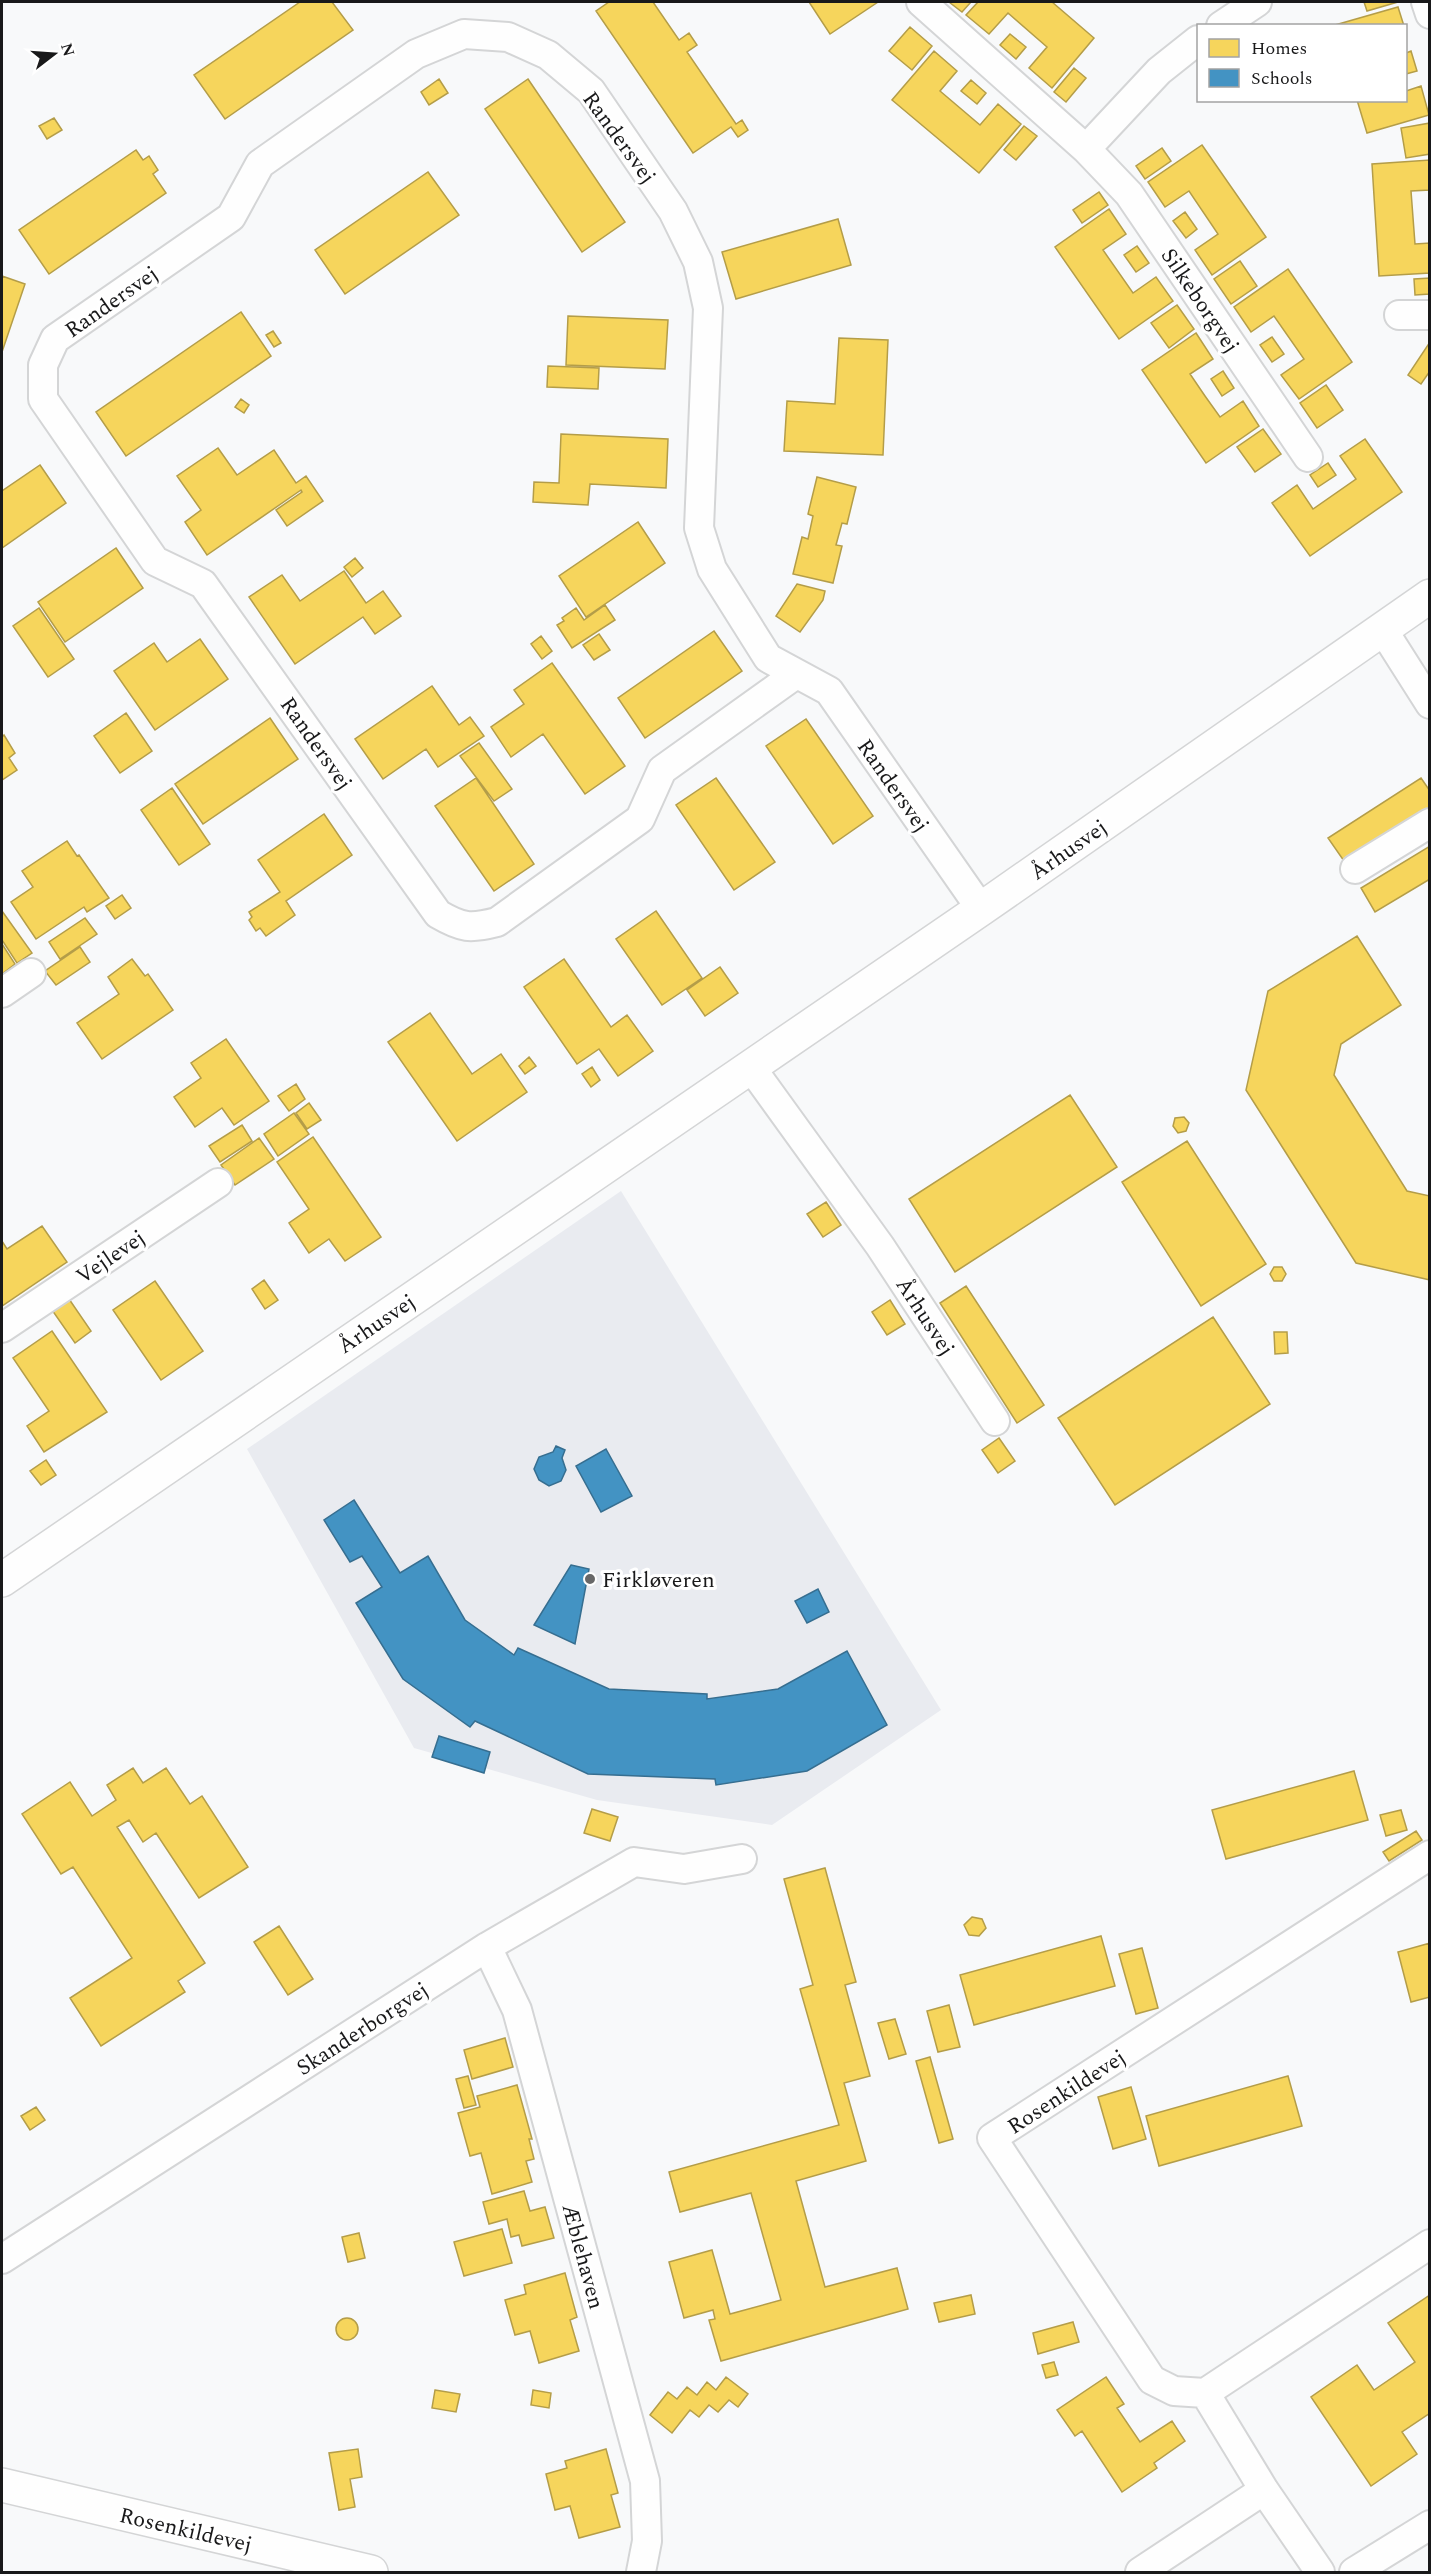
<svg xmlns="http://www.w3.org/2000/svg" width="1431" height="2574" font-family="Spectral,serif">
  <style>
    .built { fill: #e9ebf0 }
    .homes { fill: #f6d55c; stroke: #b49d48; stroke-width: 1.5 }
    .schools { fill: #4393c3; stroke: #366e90; stroke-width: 1.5 }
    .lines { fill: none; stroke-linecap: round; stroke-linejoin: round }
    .street-casing { stroke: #d4d5d6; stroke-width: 32 }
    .secondary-casing { stroke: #d4d5d6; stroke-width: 36 }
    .street { stroke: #fefefe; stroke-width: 28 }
    .secondary { stroke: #fefefe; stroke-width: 33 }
    .poi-dot { fill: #676768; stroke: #fff; stroke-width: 2 }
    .labels { text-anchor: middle; stroke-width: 6; stroke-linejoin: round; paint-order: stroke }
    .street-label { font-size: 22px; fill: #19191a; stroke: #fff }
    .poi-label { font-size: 22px; fill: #19191a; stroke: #fff; text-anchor: start }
  </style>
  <rect width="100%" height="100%" fill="#f8f9fa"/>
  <path class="built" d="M621,1191L941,1710L772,1825L597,1800L414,1748L247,1449Z"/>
  <path class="homes" d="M300,2H332L353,30L225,119L194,75Z
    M609,2H653L679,40L689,33L697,45L687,52L736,124L742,120L748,130L738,137L731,127L693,153L596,11Z
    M809,2H878L830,34Z
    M949,2H971L962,12Z
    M978,2H1052L1094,38L1052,88L1029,68L1047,47L1008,13L989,34L966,15Z
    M1364,2H1398L1367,11Z
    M1398,7L1404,26L1335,25Z
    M910,27L932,46L912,70L889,51Z
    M1010,34L1026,47L1016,59L1000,45Z
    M934,51L957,71L940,91L980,125L998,104L1021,124L979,173L892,100Z
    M1411,51L1417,71L1406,74V53Z
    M1074,68L1086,78L1066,102L1054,92Z
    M439,79L448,93L429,105L421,92Z
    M528,79L625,222L582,252L485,109Z
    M971,80L986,93L977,104L961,91Z
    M1421,86L1429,115L1367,133L1357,100H1406V91Z
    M54,118L62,130L47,139L39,126Z
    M1430,123V154L1406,158L1401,128Z
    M1024,126L1037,136L1016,160L1004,150Z
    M1202,145L1266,237L1212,275L1195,250L1218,234L1189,191L1165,207L1148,182Z
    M1162,148L1171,161L1145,179L1136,166Z
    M136,150L143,160L149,156L158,170L153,174L166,193L49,274L19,230Z
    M1430,160V190L1411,191L1415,244L1430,243V273L1379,276L1372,164Z
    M428,172L459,215L345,294L315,250Z
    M1099,192L1108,205L1082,223L1073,210Z
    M1109,209L1126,234L1103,250L1133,293L1156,277L1173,301L1119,339L1055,247Z
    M1185,212L1197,229L1186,238L1173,221Z
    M838,219L851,265L736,299L722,252Z
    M1137,246L1149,263L1136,272L1124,255Z
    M1240,261L1257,286L1231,304L1214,279Z
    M1288,269L1352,362L1299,399L1281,375L1304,359L1274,316L1251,332L1234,307Z
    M2,276L25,284L2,352Z
    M1430,278V294L1415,295L1414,279Z
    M1177,305L1194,329L1169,348L1151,323Z
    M241,312L271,356L126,456L96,412Z
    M568,316L668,320L665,369L566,365Z
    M273,331L281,343L274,347L266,335Z
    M1196,333L1213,359L1190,374L1205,396L1220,417L1243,401L1259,426L1206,463L1142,370Z
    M1272,337L1284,354L1272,362L1260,345Z
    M839,338L888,340L883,455L784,451L787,401L835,404Z
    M1430,342V371L1421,384L1408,375Z
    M548,366L599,368L598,389L547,387Z
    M1223,371L1234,388L1222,396L1211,379Z
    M1326,385L1343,410L1317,428L1300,403Z
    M241,399L249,405L244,413L235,407Z
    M1263,429L1281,454L1255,472L1237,447Z
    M561,434L668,439L666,488L590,484L588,505L533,502L534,482L559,483Z
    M1365,439L1402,492L1310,556L1272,503L1297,485L1313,509L1356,479L1340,456Z
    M218,448L237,475L274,450L296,483L306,476L323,501L287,526L276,510L302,492L301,490L207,555L185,522L201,510L177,476Z
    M1328,463L1336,475L1318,487L1310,475Z
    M40,465L66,503L2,548V491Z
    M817,477L856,487L847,524L842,523L836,545L842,546L833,583L793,574L802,537L808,539L813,516L808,514Z
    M638,522L665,563L586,617L559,576Z
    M116,548L143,588L65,642L38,602Z
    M355,558L363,568L352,577L344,567Z
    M344,571L366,603L383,591L401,616L375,634L363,617L295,664L249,597L282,575L300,601Z
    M797,584L825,591L823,600L800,632L776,616Z
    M605,605L615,620L572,648L557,625L564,621L562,618L576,608L584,620Z
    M39,608L74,659L48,677L13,626Z
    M714,631L742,671L645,738L618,698Z
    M599,634L610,650L594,660L583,645Z
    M541,636L552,651L542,659L531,644Z
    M200,639L228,679L155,730L114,671L154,643L167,662Z
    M552,663L625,766L585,794L543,734L511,757L491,727L524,704L514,690Z
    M432,686L459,725L470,717L484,736L438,767L426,749L383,779L355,739Z
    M126,713L152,751L120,773L94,736Z
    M270,718L298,759L203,824L175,784Z
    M806,719L873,816L833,844L766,746Z
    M4,735L15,753L9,758L17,770L2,780V737Z
    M479,743L512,789L494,801L460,756Z
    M476,778L534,864L494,891L435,806Z
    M716,778L775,862L734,890L676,805Z
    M1421,778L1430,791V807L1344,861L1328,838Z
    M172,788L210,844L179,865L141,810Z
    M324,814L352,855L286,901L295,915L266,936L260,928L256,931L249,920L252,917L249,912L280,892L258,860Z
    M67,841L77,856L79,855L109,898L87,912L84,907L36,939L11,902L33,887L22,871Z
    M1430,846V879L1375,912L1361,888Z
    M122,895L131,908L115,919L106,906Z
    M2,911L32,953L17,963L2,940Z
    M656,911L702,978L662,1005L616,939Z
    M85,918L97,934L60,959L49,942Z
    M1357,936L1401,1005L1341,1044L1334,1075L1407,1191L1430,1196V1280L1356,1263L1246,1090L1268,991Z
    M2,944L15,964L2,974Z
    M80,947L90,962L56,985L45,971Z
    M132,959L145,976L148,974L173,1010L102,1059L77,1023L119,994L108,977Z
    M564,959L611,1027L627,1015L653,1051L618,1076L599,1049L577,1064L524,987Z
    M720,967L738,993L705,1016L687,990Z
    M430,1013L472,1074L501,1054L527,1092L457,1141L388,1042Z
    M226,1039L269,1101L234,1125L222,1108L195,1127L174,1097L201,1078L191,1063Z
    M529,1057L536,1066L525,1074L519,1066Z
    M592,1067L600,1080L591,1087L582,1074Z
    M296,1084L305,1099L289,1111L278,1096Z
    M1070,1095L1117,1167L955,1272L909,1199Z
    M309,1103L321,1120L307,1129L296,1113Z
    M294,1113L309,1134L278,1156L264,1134Z
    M1184,1117L1189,1123L1186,1131L1178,1133L1173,1126L1175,1118Z
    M242,1125L252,1141L220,1162L209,1146Z
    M313,1137L381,1237L345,1261L329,1239L309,1253L289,1223L309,1209L277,1162Z
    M259,1138L274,1159L235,1185L221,1165Z
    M1187,1141L1266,1264L1201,1306L1122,1182Z
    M826,1202L841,1225L823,1237L807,1214Z
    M42,1226L67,1262L2,1306V1241L7,1249Z
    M1274,1267H1282L1286,1274L1282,1281H1274L1270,1274Z
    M264,1280L278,1300L265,1309L252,1289Z
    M155,1281L203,1351L161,1380L113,1310Z
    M966,1286L1044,1405L1017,1423L940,1303Z
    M69,1299L91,1331L75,1343L52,1310Z
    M890,1300L905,1324L887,1335L872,1312Z
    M1213,1317L1270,1404L1115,1505L1058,1418Z
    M52,1331L107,1412L44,1452L27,1426L49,1411L13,1358Z
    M1274,1332H1287L1288,1353L1275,1354Z
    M999,1438L1015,1461L998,1473L982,1450Z
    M46,1460L56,1475L41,1485L30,1471Z
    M133,1768L143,1783L166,1768L190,1804L202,1796L248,1867L199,1898L156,1833L143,1842L129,1820L117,1827L205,1963L178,1981L185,1992L101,2046L70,1998L132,1958L73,1867L61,1874L22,1814L70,1782L92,1816L116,1800L107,1785Z
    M1354,1771L1368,1820L1226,1859L1212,1810Z
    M592,1809L618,1817L610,1841L584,1833Z
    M1401,1810L1407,1830L1386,1836L1380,1815Z
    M1416,1831L1422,1840L1389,1861L1383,1852Z
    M825,1868L856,1982L845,1985L870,2076L844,2083L866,2161L796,2181L825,2287L897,2268L908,2309L721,2361L709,2320L715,2319L713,2310L684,2318L669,2262L712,2250L730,2314L781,2300L751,2193L680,2212L669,2172L839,2125L800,1989L813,1985L784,1879Z
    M972,1917L982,1919L986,1928L979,1936L969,1935L964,1925Z
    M279,1926L313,1979L288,1995L254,1942Z
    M1101,1936L1115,1986L974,2025L960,1975Z
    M1430,1943V1997L1411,2002L1398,1952Z
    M1142,1948L1158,2008L1136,2014L1119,1954Z
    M949,2005L960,2047L938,2052L927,2011Z
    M895,2019L906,2054L889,2059L878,2023Z
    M505,2038L513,2067L472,2079L464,2050Z
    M930,2057L953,2139L939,2143L916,2061Z
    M468,2076L476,2105L464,2108L456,2079Z
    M1288,2076L1302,2126L1159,2166L1146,2116Z
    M517,2085L532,2139H529L534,2159L526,2161L532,2182L492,2194L481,2153L470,2156L458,2113L480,2107L477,2096Z
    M1131,2087L1146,2139L1113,2149L1098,2097Z
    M36,2107L45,2120L30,2130L21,2116Z
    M524,2191L530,2211L545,2207L554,2238L522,2246L519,2235L511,2237L507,2219L489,2224L483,2202Z
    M502,2229L512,2263L464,2276L454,2242Z
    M359,2233L365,2258L348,2262L342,2237Z
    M565,2273L577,2317L570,2320L579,2351L539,2363L530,2331L515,2335L505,2300L526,2294L524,2285Z
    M971,2295L975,2314L939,2322L934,2303Z
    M1430,2295V2413L1402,2432L1417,2454L1371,2486L1311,2397L1357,2365L1374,2390L1415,2362L1388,2323Z
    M336 2329a11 11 0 1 1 22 0a11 11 0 1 1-22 0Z
    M1073,2322L1079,2342L1038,2354L1033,2333Z
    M1054,2362L1058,2375L1046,2378L1042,2365Z
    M726,2377L748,2394L738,2407L729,2400L718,2412L709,2405L699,2417L690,2410L672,2433L650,2415L668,2392L677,2399L687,2387L697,2395L707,2382L716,2390Z
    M1106,2377L1124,2404L1117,2408L1140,2442L1172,2421L1185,2441L1154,2463L1157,2468L1122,2492L1082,2431L1075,2436L1057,2410Z
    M435,2390L460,2394L456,2412L432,2408Z
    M533,2390L551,2393L549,2408L531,2405Z
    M358,2449L362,2477L350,2479L355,2507L339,2510L329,2453Z
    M606,2449L618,2493L611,2495L620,2527L579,2538L570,2506L555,2510L546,2474L567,2468L565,2461Z"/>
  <path class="schools" d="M556,1446L565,1450L562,1458L566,1470L561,1481L549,1486L539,1480L534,1469L539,1457L553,1452Z
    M606,1449L632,1496L601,1512L576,1466Z
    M354,1500L400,1573L428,1556L465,1620L514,1655L518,1648L609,1689L707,1694V1699L778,1689L847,1651L887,1725L807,1771L716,1785L715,1779L588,1774L475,1721L470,1727L403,1679L356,1603L382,1587L362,1556L350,1562L324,1520Z
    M571,1565L589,1569L575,1644L534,1625Z
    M818,1589L829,1612L807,1623L795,1601Z
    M439,1736L490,1752L484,1773L432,1757Z"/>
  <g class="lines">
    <defs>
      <path id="street" d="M921,2L1086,149L1129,194L1308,457
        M1426,2L1430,14
        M1221,26L1257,2
        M1086,149L1159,71L1198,40
        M1399,315H1430
        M1383,630L1430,704
        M796,674L662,770L640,819L497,922C470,929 462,928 438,914L203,584L155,561L43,399V365L55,339L231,217L260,164L416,54L464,34L508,37L548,55L591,91L673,211L698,262L708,308L699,528L712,569L768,658L829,691L981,909
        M1355,869L1430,823
        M2,993L31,973
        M750,1066L880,1246L995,1421
        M2,1328L218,1183
        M487,1947L517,2010L645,2481L647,2541L641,2572
        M2,2259L487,1947L634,1862L684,1869L742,1859
        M1205,2393L1174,2391L1152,2380L992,2138L1430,1855
        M1140,2572L1264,2490
        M1320,2572L1264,2490L1205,2393L1430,2244
        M1354,2572L1430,2525"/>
      <path id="secondary" d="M2,1580L981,909L1430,596
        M2,2485L371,2572"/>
    </defs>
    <use href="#street" class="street-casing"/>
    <use href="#secondary" class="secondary-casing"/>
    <use href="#street" class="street"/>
    <use href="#secondary" class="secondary"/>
  </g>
  <circle class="poi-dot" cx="590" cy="1579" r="6"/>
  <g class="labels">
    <g class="street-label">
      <text transform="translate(620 137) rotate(54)" y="8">Randersvej</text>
      <text transform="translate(1201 300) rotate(56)" y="8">Silkeborgvej</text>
      <text transform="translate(111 301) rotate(-35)" y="8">Randersvej</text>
      <text transform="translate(317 743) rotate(55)" y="8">Randersvej</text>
      <text transform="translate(894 785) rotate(55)" y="8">Randersvej</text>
      <text transform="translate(1068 849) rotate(-35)" y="8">Århusvej</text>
      <text transform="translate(110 1256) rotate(-34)" y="8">Vejlevej</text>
      <text transform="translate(926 1316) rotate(57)" y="8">Århusvej</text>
      <text transform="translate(376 1323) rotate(-34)" y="8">Århusvej</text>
      <text transform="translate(362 2028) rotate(-33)" y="8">Skanderborgvej</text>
      <text transform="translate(1066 2091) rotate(-33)" y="8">Rosenkildevej</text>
      <text transform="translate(584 2256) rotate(75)" y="8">Æblehaven</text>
      <text transform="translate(186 2529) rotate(13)" y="8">Rosenkildevej</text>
    </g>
    <g class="poi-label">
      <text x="602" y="1587">Firkløveren</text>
    </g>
  </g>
  <rect width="1431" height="2574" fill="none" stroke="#19191a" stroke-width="6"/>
  <rect x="1197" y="24" width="210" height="78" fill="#ffffff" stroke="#a3a3a3" stroke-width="1.5"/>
  <rect x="1209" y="39" width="30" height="18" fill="#f6d55c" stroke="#a3a3a3" stroke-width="1.5"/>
  <text x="1251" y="54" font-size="18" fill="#19191a">Homes</text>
  <rect x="1209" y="69" width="30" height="18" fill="#4393c3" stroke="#a3a3a3" stroke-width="1.5"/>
  <text x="1251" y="84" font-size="18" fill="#19191a">Schools</text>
  <g transform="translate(54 54) rotate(73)" stroke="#ffffff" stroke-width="4.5" paint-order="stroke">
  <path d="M0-4.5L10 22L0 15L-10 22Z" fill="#19191a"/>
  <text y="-9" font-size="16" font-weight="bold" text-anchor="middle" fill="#19191a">N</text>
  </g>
</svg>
